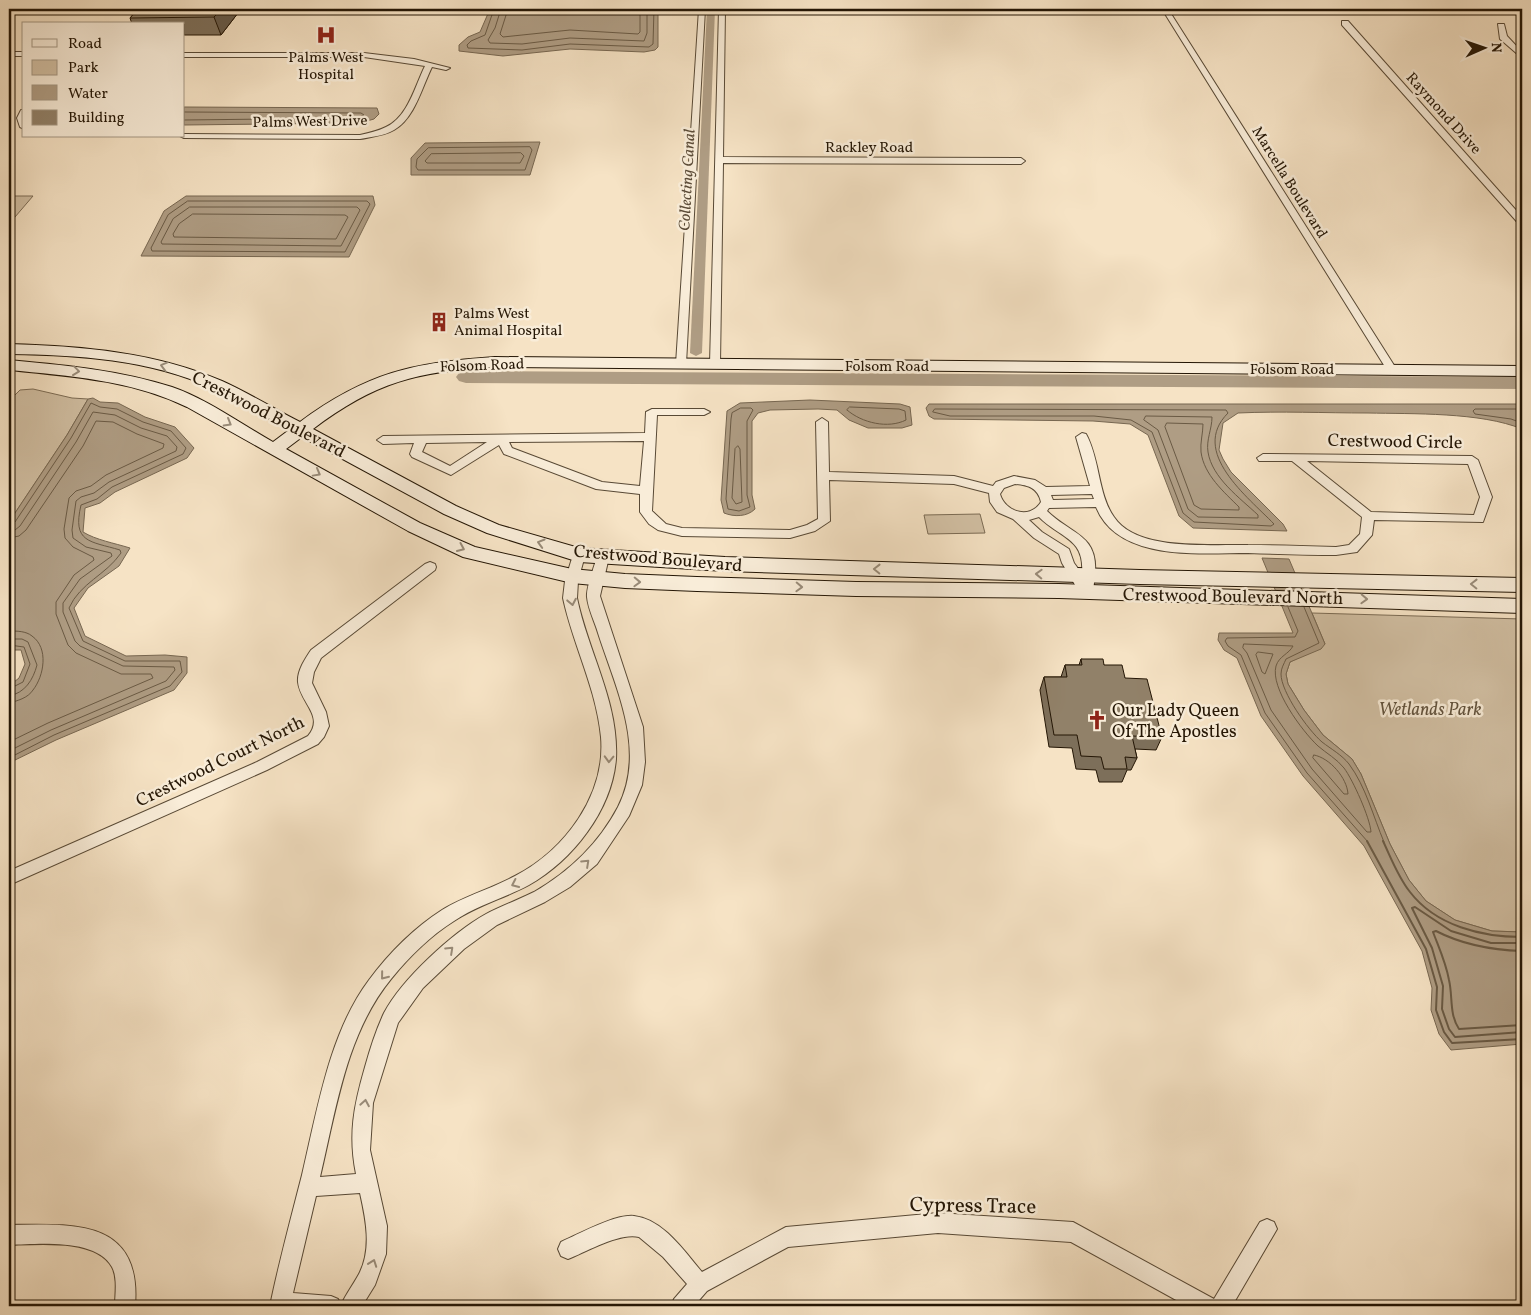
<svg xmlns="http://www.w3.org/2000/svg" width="1531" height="1315" font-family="Vollkorn,serif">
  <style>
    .green { fill: #d2c0a4; stroke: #7b6b54 }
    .water { fill: #af9d84; stroke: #776751 }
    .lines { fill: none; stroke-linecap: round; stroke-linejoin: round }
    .shore-far1 { stroke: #6a5a44; stroke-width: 1 }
    .shore { stroke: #6a5a44; stroke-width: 2 }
    .canal { fill: #af9d84; fill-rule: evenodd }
    .river { fill: #af9d84; fill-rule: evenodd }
    .street-casing { stroke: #584935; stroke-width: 2 }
    .secondary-casing { stroke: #241605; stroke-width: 2 }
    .street { fill: #f9edd9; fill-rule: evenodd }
    .secondary { fill: #f9edd9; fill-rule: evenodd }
    .wall { fill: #7d6f5a; stroke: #241605 }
    .shaded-wall { fill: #665a4a; stroke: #241605 }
    .building { fill: #918169; stroke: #241605 }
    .oneway { stroke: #998c7a }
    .labels { text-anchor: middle; stroke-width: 5; stroke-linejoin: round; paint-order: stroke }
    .far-poi-label { font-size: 15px; fill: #241605; stroke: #f9edd9 }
    .far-street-label { font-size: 15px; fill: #241605; stroke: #f9edd9 }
    .far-water-label { font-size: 16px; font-style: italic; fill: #5c4c38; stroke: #f9edd9 }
    .street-label { font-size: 18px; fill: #241605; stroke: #f9edd9 }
    .park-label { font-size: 18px; font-style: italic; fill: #61523d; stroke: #f9edd9 }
    .poi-label { font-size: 18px; fill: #241605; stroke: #f9edd9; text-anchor: start }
    .near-street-label { font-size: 21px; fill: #241605; stroke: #f9edd9 }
  </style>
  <rect width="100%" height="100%" fill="#f6e3c5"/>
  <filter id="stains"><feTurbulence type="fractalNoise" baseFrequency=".004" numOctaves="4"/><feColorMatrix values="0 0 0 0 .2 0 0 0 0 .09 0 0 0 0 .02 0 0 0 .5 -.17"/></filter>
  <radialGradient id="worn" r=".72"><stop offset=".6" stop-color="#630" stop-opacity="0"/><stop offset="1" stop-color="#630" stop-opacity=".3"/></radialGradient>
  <path class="green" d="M9,196H33L9,224Z
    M33,389L72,398L88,399L67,435L9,522V401L20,390Z
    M980,514L985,533L928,534L924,515Z
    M1312,613L1522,619V932L1492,931L1455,920L1426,901L1409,880L1390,844L1361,774L1352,759L1323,735L1304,710L1288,684L1286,674L1290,662L1325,644Z"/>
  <path class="water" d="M490,9H660L658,12V47L655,50L644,52L570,49L503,56L459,51V45L468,37L480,32Z
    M184,107L377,108L379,114L374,119L360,123L184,125Z
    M540,142L530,175H411V158L425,143Z
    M186,196H373L375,205L349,257L141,256L164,211Z
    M93,398L100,402L118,403L145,417L175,427L194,448L187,458L115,492L100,503L85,508L83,532C96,540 114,543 130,548L119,566L88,588L74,608L85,636L126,656L165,655L187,657V673L174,690L56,740L9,763V686L19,678L25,664L21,650H9V522L67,435L88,399Z
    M810,400L900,404L910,407L912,425L902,428H868L849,420L837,410L818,409L770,410L758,413L752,421V495L755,509C747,517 734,517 724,513L721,500L727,411L740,403Z
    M929,404H1522V429C1481,412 1412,414 1368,413C1324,413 1281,411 1238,413L1223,423L1219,450L1223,459L1231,472L1283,524L1287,531L1193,528L1179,516L1148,435L1130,424L1093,421L934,419L929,416L926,408Z
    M1262,558L1289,559L1325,644L1321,649L1290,662L1286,674L1288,684L1304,710L1323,735L1352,759L1361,774L1390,844L1409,880L1426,901L1455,920L1492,931L1522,932V1044L1451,1050L1439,1034L1431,1010L1432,988L1422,951L1364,846L1303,776L1261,716L1237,658L1224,650L1218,640L1219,633H1293Z"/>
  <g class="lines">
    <path class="shore-far1" d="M494,9L485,35L471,41L467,45L468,48L522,50L570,44L649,47L653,44L654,9
      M501,9L495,28L488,40L490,43L522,44L570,38L644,41L647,33V9
      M508,9L500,34L503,37L570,30L638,34L640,32V9
      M184,112L361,113L364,115L359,118L184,120
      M530,147L532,150L525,170H418L416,167L417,159L428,148Z
      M521,153L524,156L520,163H427L425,161L431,154Z
      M188,201H367L370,204L345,252L152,251L151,248L168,215Z
      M190,207H357L360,210L341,246L162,244L161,242L173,219Z
      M193,214L345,215L348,217L336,239L174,237L173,234L179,224Z
      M850,407L899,409L905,411L906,420C888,429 862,423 847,410Z
      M741,408H751L753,410L747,421V495L750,507L739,511L728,509L726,499L731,419L732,413Z
      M935,409L1226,410L1228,413C1189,452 1248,497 1274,524L1271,526L1194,522L1183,513L1152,432L1131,420L1094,416H950L933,412Z
      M1522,409H1475L1473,411L1475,414L1511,419L1522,423
      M1146,416L1212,417C1212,429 1206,440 1208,452C1212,478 1240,498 1258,515V518L1198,517L1188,509L1158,430L1144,420Z
      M1167,423L1203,424C1203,433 1200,443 1201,452C1204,475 1224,492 1239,507V510L1201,509L1194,505L1165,427Z
      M738,446L740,449L742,502L736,504L732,498L735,449Z
      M9,524L15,522L71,438L91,403L100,407L117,409L143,422L171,431L186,448L183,454L112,487L97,499L81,505C72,543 90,541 120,550L121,553C106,575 80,583 69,608L83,641L125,661H180L182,672L170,686L54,735L9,758
      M9,531L15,530L20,526L76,442L93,412L115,415L141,428L167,436L177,447L176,451L109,482L94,493L81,497L76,501L72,530L73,538L86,547L111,553L112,556L80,579L63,603V612L75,641L80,646L123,666L174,667L175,670L166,681L51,730L9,751
      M9,538L19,536L26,530L83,446L96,421L113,422L137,434L164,444L163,448L106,475L91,486L76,491L69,498L64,529L65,538L73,547L93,557L94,560L74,575L56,602V614L68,645L76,653L121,674H151L153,678L48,723L9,742
      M1288,607L1298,631L1295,637L1227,638L1225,641L1228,646L1241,655L1265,713L1307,773L1368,842
      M1304,607L1319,643L1286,659C1284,664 1281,668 1281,674C1281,692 1308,730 1322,742C1331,749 1342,755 1349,764C1366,787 1373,816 1384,842
      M9,631C17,631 26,631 32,636C49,648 44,676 33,690C28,698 17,701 9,703
      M9,639H22L28,642L37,665C33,680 25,693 9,696
      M1244,644L1293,646C1289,654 1279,656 1276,666C1270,688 1302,731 1318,746C1326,753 1337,759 1344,768C1353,780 1370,818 1371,832H1367L1312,769L1271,710L1247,653L1243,648Z
      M9,645L24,647L30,664L23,682L9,689
      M1258,652L1273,654L1265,674L1262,672L1256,655Z
      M1314,755C1330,758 1347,778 1348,794H1344L1313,758Z"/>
    <path class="shore" d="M1367,841L1426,949L1437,987L1436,1010L1444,1032L1452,1043L1522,1039
      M1383,841C1391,858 1398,877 1410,892C1436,926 1482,937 1522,937
      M1522,943H1491L1451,931L1415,907L1412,908L1432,948L1443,986L1442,1009L1449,1029L1455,1037L1522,1032
      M1522,951C1491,950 1463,945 1436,931L1433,932C1439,948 1446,963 1449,980C1453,997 1449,1014 1459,1029L1522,1025"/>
    <path class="canal" d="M707,9H715L702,353L696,356L690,353Z"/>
    <path class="river" d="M466,371L1522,377V389L466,383L459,381L456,377L459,373Z"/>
    <defs>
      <path id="street" d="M699,9H705L686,364L681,367L676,364Z
        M719,9H725L723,157L1021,158L1025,161L1021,164L723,163L720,364L715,367L710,364Z
        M1162,9H1168L1397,370L1396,372H1388L1387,370Z
        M1342,21H1348L1522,217V225L1519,224L1342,25Z
        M1498,24H1504L1507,36L1522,52V58L1500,39Z
        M9,52H24V56H9Z
        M184,53H364L414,59L450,68L446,70L432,67C422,87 415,118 394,130C384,136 371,137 360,139L184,138L180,136H184V134L360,135C369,133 378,131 386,127C408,117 415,86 425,66L364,57H184Z
        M21,110H24V129L20,127L17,118Z
        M652,409H704L710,412L704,415H657L652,511L666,524L682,528L790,530L807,525L818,519L816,422L822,418L828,422L829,472L954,476L993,486L996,482L1014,476L1035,480L1046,487L1090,486L1076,437L1082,433L1086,434C1100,459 1098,495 1114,517C1137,552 1211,544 1248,545C1277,545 1307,546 1336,547L1349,545L1360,534L1362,517L1292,461H1259L1257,458L1263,454L1472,456L1478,460L1492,497L1483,522L1374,520L1372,535L1357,552L1336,555C1307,555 1277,554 1248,553C1200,553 1118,562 1096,507L1049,508L1047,511C1070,534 1098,534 1095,573C1094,581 1094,590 1091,595H1081L1062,563L1059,554L1034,538L1013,519L997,512L990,502L989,493L954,484L829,480L830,521L815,531L790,538L682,536L658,530L649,524L640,512V494L596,489L504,454L499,445L451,475L412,457L410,454L414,443L383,444L377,440L383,436L645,433L646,412ZM644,441L640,486L602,482L512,448L509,442ZM487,442L450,466L422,452L426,443ZM1307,461L1468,464L1480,497L1474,515L1371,512ZM1015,484C1028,485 1038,488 1041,502C1030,520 1005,512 1000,494L1004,488ZM1092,494L1094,499L1053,500L1051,495ZM1039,517C1061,539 1085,538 1082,574L1074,563L1069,549L1042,532L1029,520Z
        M579,551L583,552L585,555L578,581L577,598C588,652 619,702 616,759C612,810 573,860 529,885C505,898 478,905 454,921C430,936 409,957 391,979C346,1034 336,1110 320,1177L356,1174C348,1134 354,1105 365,1067C370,1049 376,1030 384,1013C402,979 452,933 486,914C501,906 518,900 534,892C569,872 599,843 618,807C647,750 616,689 598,633C595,622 588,609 587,597C586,588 594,567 597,557L599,554H607L609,557L600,596L643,727L645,762L642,785L629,816L597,864L570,887L545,902L497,925L464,949L423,988L398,1023L373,1103L370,1150L387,1226L386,1254L375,1285L362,1306H270C279,1262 291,1218 302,1175C317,1112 329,1033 369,980C389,953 414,928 442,910C465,896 491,889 515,876C565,850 606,795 601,737C596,687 573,645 563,598L565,581L573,555L575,552ZM360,1193C366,1220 372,1249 359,1274C353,1285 346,1294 341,1305L338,1299L331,1296L293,1293L316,1196Z
        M430,562L435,564L436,567L435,570L321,658L314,672L312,683L326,712L329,726L324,737L318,744L267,770L9,885V871L257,762L308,736C325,716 300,703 298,682C297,671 305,659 311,650L425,564Z
        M938,1213L1073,1222L1214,1299L1260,1222L1267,1219L1274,1222L1277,1229L1232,1306H1187L1071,1242L938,1233L788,1247L707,1291L694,1306H671L674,1299L687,1284L663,1257L639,1237C620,1232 586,1252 568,1259L561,1256L558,1249L561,1242C579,1234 615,1214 634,1216C663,1219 685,1252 702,1272L786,1227Z
        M9,1225C74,1224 142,1219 135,1306H115C115,1295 118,1278 112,1267C96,1238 38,1244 9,1245Z"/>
      <path id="secondary" d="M9,344C81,346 155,352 222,381C249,393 274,409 300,422C366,373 414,362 495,357L1522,366V376L495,367C418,371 375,382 313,429L456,506L499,525L579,548L725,557L1140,570L1522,578V592L1140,584L725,571L579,562L487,533L444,514L302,437L286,449L420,523L475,547L572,569L625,574L697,577L856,582L1059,584L1522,599V613L1059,598L856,596L697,591L625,588L572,583L463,557L408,531L187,407C131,380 70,376 9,370V360C63,365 119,370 172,387C207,399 241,424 273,442L289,430C264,416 238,400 212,388C149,359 77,355 9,354Z"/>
    </defs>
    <use href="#street" class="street-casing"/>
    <use href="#secondary" class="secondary-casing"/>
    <use href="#street" class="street"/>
    <use href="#secondary" class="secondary"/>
  </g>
  <path class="wall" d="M138,9H257L254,13H238L221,35H184V24H132L130,18Z
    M1081,659L1104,665L1125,678L1162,737L1156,750L1135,749L1137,758L1131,770H1127L1122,782H1099L1096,770L1076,769L1072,748L1049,747L1040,690L1044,677H1061L1065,665H1079Z"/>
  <path class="shaded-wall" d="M222,9H236L238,13L221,35L214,17Z
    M253,9H257L254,13Z"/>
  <path class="building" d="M138,9H222L214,17L130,18Z
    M1081,659H1103L1104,665H1122L1125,678L1147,679L1162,737L1132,736L1137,758L1125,757L1127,769H1104L1101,757L1081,756L1077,735H1054L1044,677H1067L1065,665H1082Z"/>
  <defs><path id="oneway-chevron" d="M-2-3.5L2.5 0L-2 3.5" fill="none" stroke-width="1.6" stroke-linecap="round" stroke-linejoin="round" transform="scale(1.25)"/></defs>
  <g class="oneway">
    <use href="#oneway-chevron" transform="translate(164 366) rotate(-165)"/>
    <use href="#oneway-chevron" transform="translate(76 371) rotate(7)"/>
    <use href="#oneway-chevron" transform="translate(228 423) rotate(30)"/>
    <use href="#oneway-chevron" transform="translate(317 473) rotate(29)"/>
    <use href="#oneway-chevron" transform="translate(541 543) rotate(-164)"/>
    <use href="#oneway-chevron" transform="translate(461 548) rotate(24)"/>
    <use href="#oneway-chevron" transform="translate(877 569) rotate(-179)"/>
    <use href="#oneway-chevron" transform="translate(1039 574) rotate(-178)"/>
    <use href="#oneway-chevron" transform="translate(637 582) rotate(2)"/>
    <use href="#oneway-chevron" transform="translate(1474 584) rotate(-179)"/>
    <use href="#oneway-chevron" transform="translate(799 587) rotate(2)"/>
    <use href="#oneway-chevron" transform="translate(1364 599) rotate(2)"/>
    <use href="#oneway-chevron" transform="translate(572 602) rotate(79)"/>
    <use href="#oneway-chevron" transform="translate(609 759) rotate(92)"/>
    <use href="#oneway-chevron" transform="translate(586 863) rotate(-43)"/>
    <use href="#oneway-chevron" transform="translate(515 884) rotate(155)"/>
    <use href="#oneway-chevron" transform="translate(450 950) rotate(-43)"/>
    <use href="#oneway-chevron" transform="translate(384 976) rotate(129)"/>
    <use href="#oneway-chevron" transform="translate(365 1103) rotate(-80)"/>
    <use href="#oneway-chevron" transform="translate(373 1263) rotate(-70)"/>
  </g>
  <defs>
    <symbol id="hospital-bare" viewBox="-9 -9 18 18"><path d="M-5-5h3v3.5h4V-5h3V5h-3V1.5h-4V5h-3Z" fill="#8f2418" stroke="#f9edd9" stroke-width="2.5" paint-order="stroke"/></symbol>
    <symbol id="building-bare" viewBox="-9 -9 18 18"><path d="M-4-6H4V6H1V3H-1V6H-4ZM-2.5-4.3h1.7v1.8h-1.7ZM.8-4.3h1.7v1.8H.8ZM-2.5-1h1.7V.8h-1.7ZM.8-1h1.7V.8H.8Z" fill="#8f2418" stroke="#f9edd9" stroke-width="2.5" paint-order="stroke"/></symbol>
    <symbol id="church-bare" viewBox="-9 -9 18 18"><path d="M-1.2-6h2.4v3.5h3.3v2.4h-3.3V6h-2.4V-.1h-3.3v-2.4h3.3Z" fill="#8f2418" stroke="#f9edd9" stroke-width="2.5" paint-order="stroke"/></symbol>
  </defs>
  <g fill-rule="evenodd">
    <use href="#hospital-bare" x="312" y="21" width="28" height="28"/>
    <use href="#building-bare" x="425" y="308" width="28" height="28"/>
    <use href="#church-bare" x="1083" y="706" width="28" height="28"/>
  </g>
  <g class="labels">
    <g class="far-poi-label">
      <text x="326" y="62">Palms West<tspan x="326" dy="17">Hospital</tspan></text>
      <text x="454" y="318" text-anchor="start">Palms West<tspan x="454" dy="17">Animal Hospital</tspan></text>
    </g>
    <g class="far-street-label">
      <text transform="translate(1444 113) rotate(48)" y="5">Raymond Drive</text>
      <text transform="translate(310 121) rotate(-1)" y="5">Palms West Drive</text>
      <text x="869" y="152">Rackley Road</text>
      <text transform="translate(1290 182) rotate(58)" y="5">Marcella Boulevard</text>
      <text transform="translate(482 365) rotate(-2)" y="5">Folsom Road</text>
      <text x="887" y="371">Folsom Road</text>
      <text x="1292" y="374">Folsom Road</text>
    </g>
    <g class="far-water-label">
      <text transform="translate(686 180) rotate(-87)" y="6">Collecting Canal</text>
    </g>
    <g class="street-label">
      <text transform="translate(269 414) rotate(27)" y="6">Crestwood Boulevard</text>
      <text transform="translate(1395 441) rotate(1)" y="6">Crestwood Circle</text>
      <text transform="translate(658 558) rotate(5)" y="6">Crestwood Boulevard</text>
      <text transform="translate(1233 596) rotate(1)" y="6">Crestwood Boulevard North</text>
      <text transform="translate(220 761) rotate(-26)" y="6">Crestwood Court North</text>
    </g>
    <g class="park-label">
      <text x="1430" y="715">Wetlands Park</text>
    </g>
    <g class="poi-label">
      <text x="1112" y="716">Our Lady Queen<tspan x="1112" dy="21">Of The Apostles</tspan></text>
    </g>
    <g class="near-street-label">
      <text transform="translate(973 1205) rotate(1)" y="7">Cypress Trace</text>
    </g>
  </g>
  <rect width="1531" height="1315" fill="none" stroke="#f6e3c5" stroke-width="30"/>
  <rect x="10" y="10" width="1511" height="1295" fill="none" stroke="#241605" stroke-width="2.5"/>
  <rect x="15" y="15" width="1501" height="1285" fill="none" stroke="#241605"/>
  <rect x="22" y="22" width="162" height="115" fill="#f9edd9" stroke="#a49784"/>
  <rect x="32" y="39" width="25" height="8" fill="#f9edd9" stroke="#a49784"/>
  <text x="68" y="48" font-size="15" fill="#241605">Road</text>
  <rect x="32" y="60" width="25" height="15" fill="#d2c0a4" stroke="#a49784"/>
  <text x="68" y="72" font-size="15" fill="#241605">Park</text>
  <rect x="32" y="85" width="25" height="15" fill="#af9d84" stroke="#a49784"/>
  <text x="68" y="98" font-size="15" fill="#241605">Water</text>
  <rect x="32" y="110" width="25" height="15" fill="#918169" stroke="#a49784"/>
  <text x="68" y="122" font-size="15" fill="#241605">Building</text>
  <g transform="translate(1484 48) rotate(88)" stroke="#f9edd9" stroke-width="4" paint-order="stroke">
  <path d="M0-4L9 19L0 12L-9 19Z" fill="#241605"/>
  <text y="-8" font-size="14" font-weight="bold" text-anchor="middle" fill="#241605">N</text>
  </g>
  <rect width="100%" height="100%" filter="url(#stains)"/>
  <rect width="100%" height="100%" fill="url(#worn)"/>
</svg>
